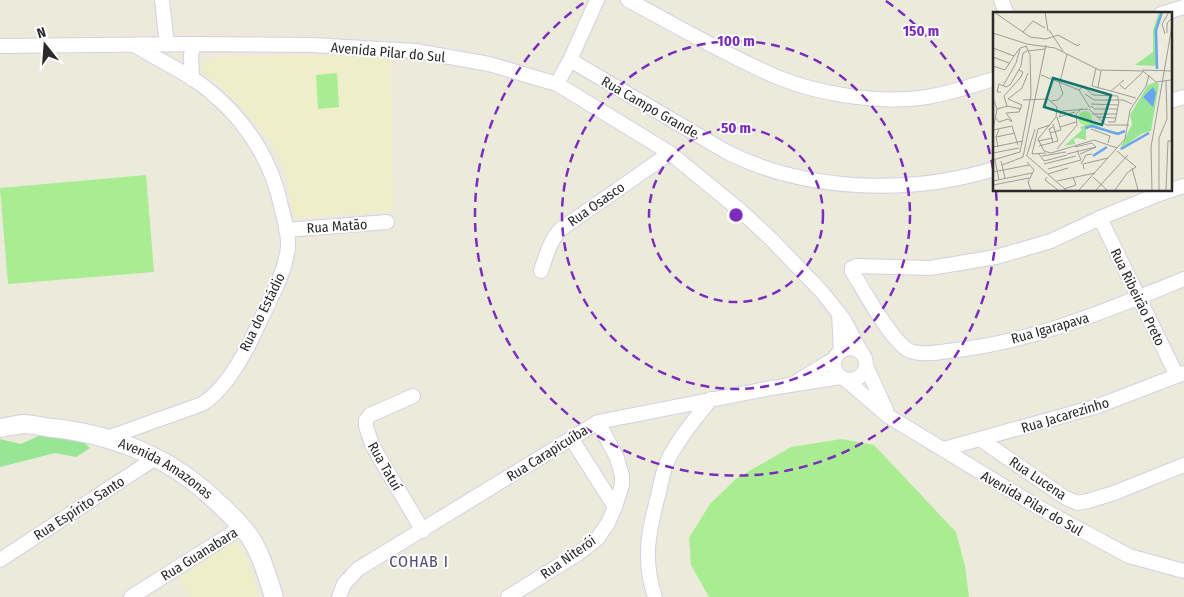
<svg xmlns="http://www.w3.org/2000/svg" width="1184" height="597" font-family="'Fira Sans Condensed',sans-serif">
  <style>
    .education { fill: #efeeca }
    .green { fill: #99e596 }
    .pitch { fill: #aaec91 }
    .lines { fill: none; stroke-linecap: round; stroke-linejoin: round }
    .minor-casing { stroke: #d3d0e3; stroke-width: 16 }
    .tertiary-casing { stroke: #d3d0e3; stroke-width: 20 }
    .minor { stroke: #fff; stroke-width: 14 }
    .tertiary { stroke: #fff; stroke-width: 18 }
    .ring { fill: none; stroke: #7b2cbf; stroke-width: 2.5; stroke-dasharray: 9 6 }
    .labels { text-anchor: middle; stroke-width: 4; stroke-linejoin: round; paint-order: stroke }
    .street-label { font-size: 14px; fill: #2a2a2a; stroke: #fff }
    .quarter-label { font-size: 16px; letter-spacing: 1px; fill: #4f497c; stroke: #fff }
    .inset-river { fill: none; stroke: #6ba5f2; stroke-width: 2.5 }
    .inset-road { fill: none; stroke: #9e9d94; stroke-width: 1 }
    .view { fill: #0f766e; fill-opacity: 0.15; stroke: #0f766e; stroke-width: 2.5 }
    .inset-edge { fill: none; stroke: #2a2a2a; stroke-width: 2.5 }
    .centre { fill: #7b2cbf; stroke: #fff; stroke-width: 2.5 }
    .ring-label { font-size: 15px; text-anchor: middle; font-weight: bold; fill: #7b2cbf; stroke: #fff; stroke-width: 4; stroke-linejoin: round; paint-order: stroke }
  </style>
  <rect width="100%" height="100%" fill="#eceadb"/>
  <path class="education" d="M315,55L391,59L393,211L298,218L293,215L289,187L282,163L271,141L228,93L203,71L202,65L208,61L220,57Z
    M231,540L237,543L245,556L253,576L258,597H191L177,575Z"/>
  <path class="green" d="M43,434L79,438L90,448L76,457L55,453L0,467V439L21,444Z"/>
  <path class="pitch" d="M337,73L339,107L318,109L316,75Z
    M146,175L154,272L8,284L0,188Z
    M842,439L874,445L956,532L965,566L969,597H709L691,565L689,538L710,504L737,478L791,447Z"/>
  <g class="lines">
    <defs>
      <path id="minor" d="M162,0L167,45
        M628,0C677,26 726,55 777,77C821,95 881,104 927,97C950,93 972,86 994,79
        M1001,0L1007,14
        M1161,14L1184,7
        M0,46L194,44L312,45L416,51L489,64L557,84L670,153L742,212L771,239L822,292L844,320L861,352
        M570,60L725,151C804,192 909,195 994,169
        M192,79L191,55L194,44
        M557,84L570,60L597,0
        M1170,101L1184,97
        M1184,186L1159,194L1100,218L1051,241L996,257L930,268L856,266L852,268V271C863,289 892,343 910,351C921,355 936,353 948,351C1030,343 1108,310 1184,279
        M1100,218L1177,376
        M286,230L387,222
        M541,271C546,256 550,240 561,229L670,153
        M839,313L841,351
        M834 364a16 16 0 1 1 32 0a16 16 0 1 1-32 0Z
        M866,366L886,410
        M846,380L888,416L1038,507L1129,556L1184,571
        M796,382L834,359
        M413,396L370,415L366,420V426L372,445L423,531
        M107,438L202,404C227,389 248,348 260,321C271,297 285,274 288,247C289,234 284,219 281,206C270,153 237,108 192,78C174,67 154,57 136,46
        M571,438L615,507
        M980,439L1064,497L1077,503L1088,501L1114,493L1184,465
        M944,449L1098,406L1184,373
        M0,560L157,457
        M131,597L242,527
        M339,597L344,584L358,569L598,422L771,388L841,377
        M508,597L579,553L597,539L608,523L615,507L622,485V476L617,458L598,422
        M655,597C642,559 649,529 659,492C661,482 663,471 667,462C678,439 695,419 711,399"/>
      <g id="tertiary">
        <path id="s1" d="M0,428C7,427 15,425 23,424C32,424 43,427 53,428C116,435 170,457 216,501C228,512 240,523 250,537C262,556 267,576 274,597"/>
      </g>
    </defs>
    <use href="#minor" class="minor-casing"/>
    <use href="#tertiary" class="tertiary-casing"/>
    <use href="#minor" class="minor"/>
    <use href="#tertiary" class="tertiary"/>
  </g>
  <g class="ring">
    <circle cx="736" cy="215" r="87"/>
    <circle cx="736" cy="215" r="174"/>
    <path d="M886 1A261 261 0 0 1 994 174M996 192A261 261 0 1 1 586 1"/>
  </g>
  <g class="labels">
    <g class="street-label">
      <text transform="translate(388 52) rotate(5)" y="5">Avenida Pilar do Sul</text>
      <text transform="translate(650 107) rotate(30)" y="5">Rua Campo Grande</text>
      <text transform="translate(596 204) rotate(-35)" y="5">Rua Osasco</text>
      <text transform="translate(337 226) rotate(-4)" y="5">Rua Matão</text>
      <text transform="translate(1138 297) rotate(64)" y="5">Rua Ribeirão Preto</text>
      <text transform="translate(262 312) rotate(-64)" y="5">Rua do Estádio</text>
      <text transform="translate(1050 328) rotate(-16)" y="5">Rua Igarapava</text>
      <text transform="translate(1065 415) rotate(-17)" y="5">Rua Jacarezinho</text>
      <text transform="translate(547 453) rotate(-32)" y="5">Rua Carapicuíba</text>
      <text transform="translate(385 466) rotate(60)" y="5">Rua Tatuí</text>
      <text dy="5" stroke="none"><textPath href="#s1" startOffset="175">Avenida Amazonas</textPath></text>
      <text transform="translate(1038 478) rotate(34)" y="5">Rua Lucena</text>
      <text transform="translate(1032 503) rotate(30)" y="5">Avenida Pilar do Sul</text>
      <text transform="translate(79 508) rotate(-33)" y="5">Rua Espírito Santo</text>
      <text transform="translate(199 554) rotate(-32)" y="5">Rua Guanabara</text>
      <text transform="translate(568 557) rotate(-35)" y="5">Rua Niterói</text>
    </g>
    <g class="quarter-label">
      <text x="419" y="567">COHAB I</text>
    </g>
  </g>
  <g transform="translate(993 12)">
    <rect width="179" height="179" fill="#eceadb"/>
    <path d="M166,0H170L163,22V54L142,53L160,40V18ZM163,70L166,72L158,119L148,122L126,139L139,112L137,103L155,73ZM99,110L115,120H129L124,123L97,115L93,118V128L85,126L81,127L82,132L71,134L89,118L87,115Z" fill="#99e596"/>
    <path d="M85 106a7 7 0 1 1 14 0a7 7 0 1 1-14 0Z" fill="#aaec91"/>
    <path d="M160,75L163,81L160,95L150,85Z" fill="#6ba5f2"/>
    <path class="inset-river" d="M164,57L163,18L169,0M92,116L99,114L125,122L132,119M128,137L156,121M100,144L114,135"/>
    <path class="inset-road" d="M1,0L37,25L53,27M52,0L55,19M56,18L70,39M30,20L40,9L52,16M0,21L34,32L62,36L106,58L150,59L163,70L178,68M174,21V11L179,6M172,22L169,12L176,0M53,27L65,23L85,34L87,32M0,36L21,44L27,36L34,34M35,39L52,37M0,45L16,51M0,54L12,58L21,44M103,56L99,74L118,79L131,68M149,58L179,59M48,63L86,78L97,96M67,70L74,42M127,73L132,77L151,59M10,74L23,51L27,37M105,75L108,59M86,78L90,74L100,83L125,84V89M118,79L143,86M8,80H4L6,72L13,75L17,73L28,54L30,41L34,39M92,82L101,88H130L139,92M0,86L4,97L0,118M30,88L55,87L64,95L63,105L45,127L51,139L58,141L101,128L124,136M58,89L65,88L70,82L66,70M98,92L125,93M14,94L11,84L28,65L30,60L26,58M98,94L102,97H124M4,97L14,94L28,97M96,97L113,113H136M99,102H124M66,105L69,99L95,97M66,105L82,100M104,105L123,106M3,106L6,110L15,107L19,110M19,109L13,101L26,100L29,93L15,87L29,76L35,61M115,110H122L126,89M19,114L25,133M67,115L83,110M98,117L117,124L115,131M0,118L19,114M57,121L68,118L64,105M3,125L22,121M45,129L60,126M60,130L56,117L60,115M46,134L65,129L60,112M0,135L30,129M5,135L3,125L6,117M82,135L99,131L103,135M64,137L84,113L83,102L89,96M0,141L26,136M53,141L39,142L45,117L57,113M46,142L51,149L74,143M74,142L103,135M87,142L103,135M33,143L73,178M34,143L42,117M49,144L73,140M30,145L53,33M0,148L27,140L38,83L37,43L33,34M2,148L6,168M8,149L12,166M34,150L41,158L35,170L38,178M51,152L83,144M88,152L93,143L99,142M9,153L30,145M139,156L145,178M55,157L88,148L84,138M91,157L90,152L115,146M0,160L36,153M55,162L75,156M54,165L52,168L65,178M100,165L114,178M0,169L39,161M64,169L102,161M0,173L36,166M71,177L83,173L80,165M86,178L132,127L137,98L153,74L156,63M103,178L135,143M122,178L135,160L143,155L124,139M159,178L158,135L179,14M166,178V126L174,107L173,68M173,178L175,129H179"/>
    <path class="view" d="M60,66L118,83L109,113L51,95Z"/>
    <rect width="179" height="179" class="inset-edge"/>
  </g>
  <circle cx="736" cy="215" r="8" class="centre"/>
  <g class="ring-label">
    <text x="921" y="36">150 m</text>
    <text x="736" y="46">100 m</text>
    <text x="736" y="133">50 m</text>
  </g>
  <g transform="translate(45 45) rotate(343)" stroke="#ffffff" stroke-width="4" paint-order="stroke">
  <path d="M0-4L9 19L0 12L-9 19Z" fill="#2a2a2a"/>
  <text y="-8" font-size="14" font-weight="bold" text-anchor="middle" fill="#2a2a2a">N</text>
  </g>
</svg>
